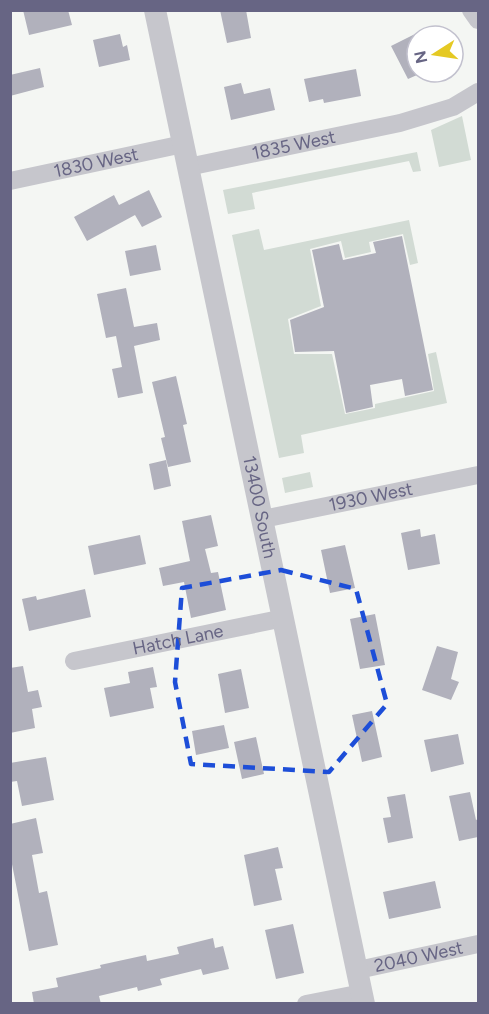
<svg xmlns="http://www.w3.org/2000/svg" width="489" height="1014" font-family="Figtree,sans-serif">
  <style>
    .green { fill: #d2dbd4 }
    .building { fill: #b1b1bc }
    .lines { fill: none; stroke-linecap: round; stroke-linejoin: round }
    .minor { stroke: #c6c6cc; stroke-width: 18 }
    .tertiary { stroke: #c6c6cc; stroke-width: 22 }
    .marked { fill: none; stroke: #1d4ed8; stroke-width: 4.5; stroke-dasharray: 12 8; stroke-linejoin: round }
    .labels { text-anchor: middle; stroke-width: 6; stroke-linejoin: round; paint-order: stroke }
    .street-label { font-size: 18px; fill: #676584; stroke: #fff }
  </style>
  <rect width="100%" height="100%" fill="#f4f6f3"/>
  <path class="green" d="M462,116L471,160L439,167L431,130Z
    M417,152L421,171L413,172L409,161L252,193L255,209L228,214L223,190Z
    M409,220L418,263L410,265L403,234L369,242L371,252L345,258L341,241L310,249L321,306L288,319L294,354H332L345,414L375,408V404L434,391L428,354L436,352L447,403L301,435L304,453L279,458L232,235L259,229L264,250Z
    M310,472L313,487L285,493L282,478Z"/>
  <path class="building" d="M23,10H68L72,25L29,35Z
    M220,10H246L251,38L227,43Z
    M417,33V75L408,79L391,46Z
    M120,34L123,47L127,45L130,60L99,67L93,40Z
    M40,68L44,87L10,96V75Z
    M356,69L361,96L324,103L323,99L309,102L304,79Z
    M241,83L244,94L270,88L275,110L231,120L224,87Z
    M149,190L162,217L142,227L135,215L87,241L74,217L114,195L119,205Z
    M402,236L433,390L405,396L402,379L370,385L373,407L346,413L334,351L295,352L290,320L324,307L312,250L339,244L343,260L376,253L373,242Z
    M156,245L161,270L130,276L125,251Z
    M126,288L134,327L157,323L160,340L134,346L143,393L118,398L112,369L122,367L116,336L106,338L97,294Z
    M176,376L187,424L183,425L191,462L168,467L161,438L165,437L152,382Z
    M166,460L171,486L154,490L149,464Z
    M211,515L218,546L205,549L211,573L218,572L226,610L191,618L184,582L163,586L159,568L190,561L182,521Z
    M420,529L421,537L435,534L440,564L408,570L401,533Z
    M140,535L146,564L94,575L88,546Z
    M345,545L355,588L330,593L321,550Z
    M85,589L91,617L29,631L22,599L36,596L37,600Z
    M375,614L385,665L360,669L350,619Z
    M437,646L458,652L451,679L459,682L451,700L422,690Z
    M23,666L28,692L38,690L42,707L32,709L35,728L10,733V668Z
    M153,667L157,687L150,688L154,708L110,717L104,688L130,683L128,672Z
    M241,669L249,708L225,713L218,674Z
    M372,711L382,757L362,762L352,715Z
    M224,725L229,748L196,755L192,731Z
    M458,734L464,764L431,772L424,740Z
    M256,737L264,774L242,779L234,742Z
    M46,757L54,800L22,806L17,781L10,782V763Z
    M470,792L476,820L478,819V837L459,841L449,796Z
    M405,794L413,838L388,843L383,818L391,817L387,797Z
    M36,818L43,853L32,855L39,893L47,891L58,945L29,951L10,854V824Z
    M278,847L283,868L275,869L282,900L254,906L244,855Z
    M435,881L441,908L389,919L383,892Z
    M293,924L304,973L276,979L265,930Z
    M213,938L215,948L223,946L229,969L203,975L201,969L160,979L162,985L138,991L137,987L99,996L101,1004H34L32,992L58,987L56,978L101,968L100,965L146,955L147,961L179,954L177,947Z"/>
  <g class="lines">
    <g class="minor">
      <path d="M471,10L478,20"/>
      <path id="s1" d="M188,167L400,123L453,107L478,92"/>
      <path id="s2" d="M10,181L183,144"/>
      <path id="s3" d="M263,519L478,475"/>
      <path id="s4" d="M74,661L284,618"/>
      <path id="s5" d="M358,970L478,944"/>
      <path d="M306,1004L362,993"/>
    </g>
    <path class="tertiary" id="s6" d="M155,10L364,1004"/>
  </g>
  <path class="marked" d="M281,570L356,589L387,704L329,772L191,764L175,682L182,588Z"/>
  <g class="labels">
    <g class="street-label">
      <text dy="6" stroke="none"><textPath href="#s1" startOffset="108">1835 West</textPath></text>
      <text dy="6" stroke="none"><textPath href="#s2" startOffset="88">1830 West</textPath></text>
      <text dy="6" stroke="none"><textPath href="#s3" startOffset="110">1930 West</textPath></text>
      <text dy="6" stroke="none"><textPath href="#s6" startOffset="508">13400 South</textPath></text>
      <text dy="6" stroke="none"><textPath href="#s4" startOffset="106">Hatch Lane</textPath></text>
      <text dy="6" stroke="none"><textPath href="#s5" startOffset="62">2040 West</textPath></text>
    </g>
  </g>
  <rect width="489" height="1014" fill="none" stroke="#676584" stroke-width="24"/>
  <g transform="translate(435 54) rotate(258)"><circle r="28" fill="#ffffff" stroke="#c2c1ce" stroke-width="1.5"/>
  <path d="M0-4.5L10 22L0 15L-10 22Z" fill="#e5c923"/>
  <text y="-9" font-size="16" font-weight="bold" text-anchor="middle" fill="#676584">N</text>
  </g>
</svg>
